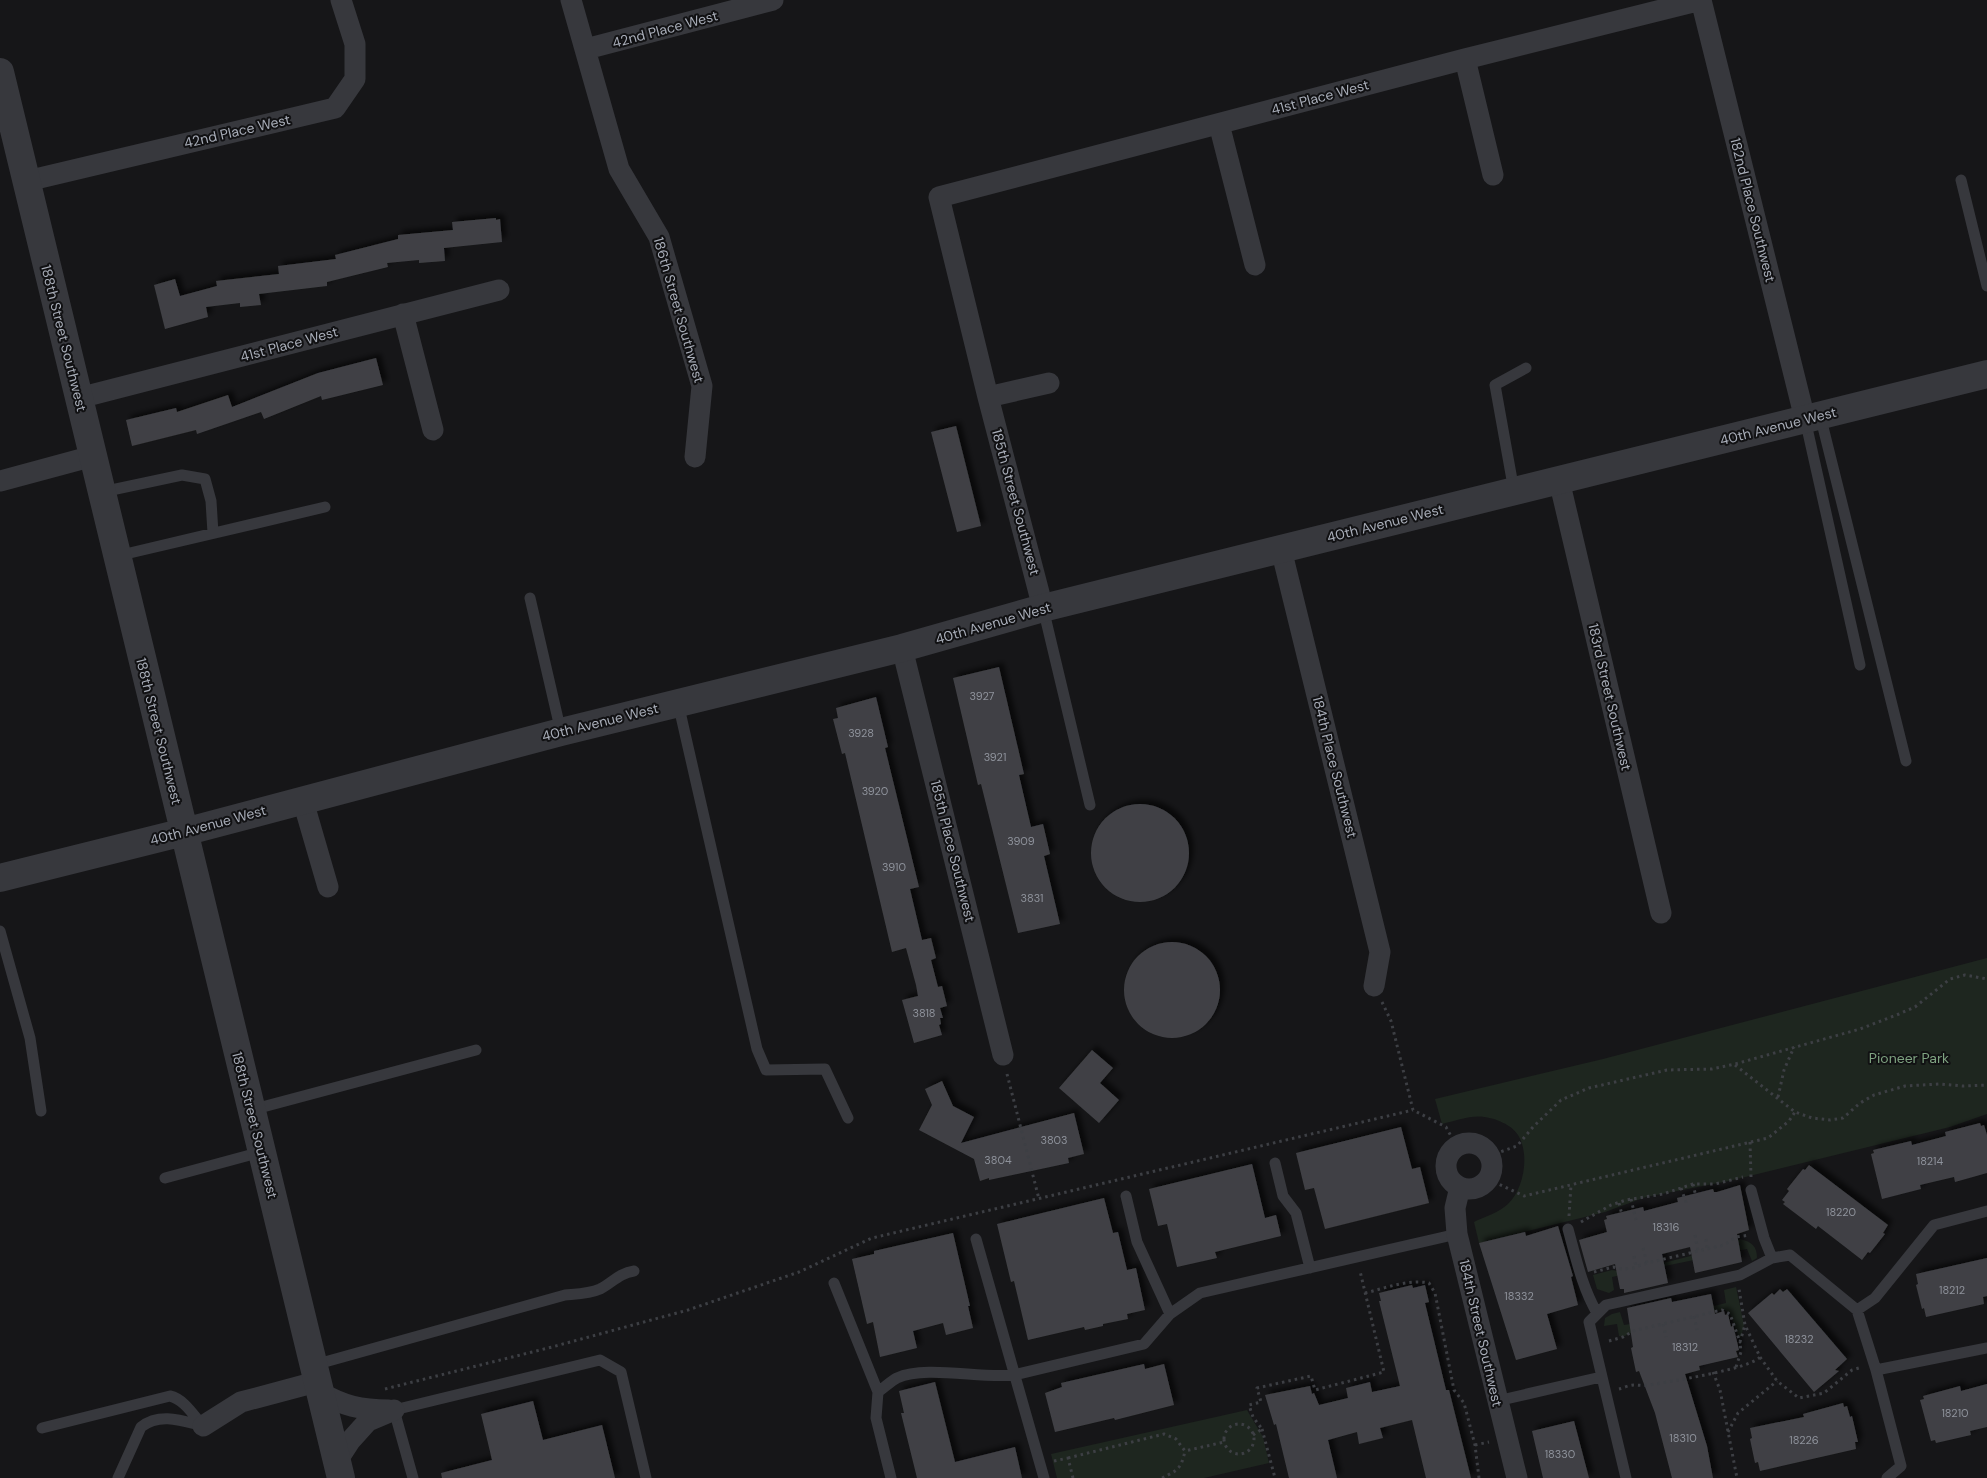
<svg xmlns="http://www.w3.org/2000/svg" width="1987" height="1478" font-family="'DM Sans',sans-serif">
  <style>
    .green { fill: #1e261f }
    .building { fill: #404145; filter: url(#shadow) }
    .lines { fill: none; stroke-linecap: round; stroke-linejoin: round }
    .path { stroke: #3d3f44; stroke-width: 3; stroke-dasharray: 2.5 4; stroke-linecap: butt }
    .service { stroke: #37383d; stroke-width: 11 }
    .minor { stroke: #37383d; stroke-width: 21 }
    .tertiary { stroke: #37383d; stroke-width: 28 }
    .labels { text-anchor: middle; stroke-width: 4; stroke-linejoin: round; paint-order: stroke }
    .number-label { font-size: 11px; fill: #8e929b }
    .street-label { font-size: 14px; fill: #a8adb8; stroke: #111113 }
    .park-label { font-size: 14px; fill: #7fa381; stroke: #111113 }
  </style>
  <defs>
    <filter id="shadow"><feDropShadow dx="4.5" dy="-4.5" stdDeviation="2.5" flood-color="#0009"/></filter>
  </defs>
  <rect width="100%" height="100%" fill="#161618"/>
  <path class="green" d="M1987,958V1114L1950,1127L1729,1181L1646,1197L1605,1212L1479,1243L1474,1222C1484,1217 1500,1212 1508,1204C1524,1189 1530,1154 1518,1135C1512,1125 1495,1118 1484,1117C1471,1115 1455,1121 1442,1124L1435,1099L1603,1059Z
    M1740,1239C1752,1242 1757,1246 1757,1258L1752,1261L1747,1249L1612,1277L1614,1290L1609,1293L1597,1289L1593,1275L1612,1270L1625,1272L1671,1261L1710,1251Z
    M1736,1287L1744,1325L1741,1337L1739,1338L1730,1314L1725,1310C1702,1312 1642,1325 1623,1337L1619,1336L1617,1324L1604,1326L1605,1318L1612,1314L1620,1312L1624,1325L1662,1319L1666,1302L1672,1301L1677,1315L1726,1303L1724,1290Z
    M1247,1410L1263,1437L1269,1463L1204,1478H1057L1051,1454Z"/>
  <path class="building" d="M496,218V220L500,219L502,242L444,248L445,261L419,263V260L387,263L388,267L327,282V286L259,294L261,305L240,307V303L206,307L208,317L165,329L154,285L175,279L180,296L217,286L216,281L279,274L278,266L336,259L335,255L398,239V235L453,230L452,222Z
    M376,358L383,385L322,400L321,396L264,419L261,412L197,434L196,430L132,446L126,420L176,408L177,412L228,395L232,407L318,373Z
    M956,426L981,526L957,532L931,432Z
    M999,667L1024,774L1019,775L1031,827L1043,824L1050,854L1044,856L1060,924L1018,933L981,784L978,785L953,678Z
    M876,697L888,747L885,748L919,887L910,889L922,940L931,938L936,958L931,960L938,987L942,986L947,1006L940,1008L943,1018H940L941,1024L939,1025L942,1035L914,1043L902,1000L918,996L916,985L906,948L892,952L845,753L842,754L833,719L838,718L836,708Z
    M1091 853a49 49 0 1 1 98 0a49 49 0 1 1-98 0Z
    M1124 990a48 48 0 1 1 96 0a48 48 0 1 1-96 0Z
    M1092,1050L1113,1068L1100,1083L1119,1100L1099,1123L1059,1088Z
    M942,1081L953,1106L974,1117L961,1143L1074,1113L1084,1154L1068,1158L1069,1163L989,1180V1178L980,1181L974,1159L919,1130L932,1105L925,1089Z
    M1980,1123L1981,1126L1984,1125L1987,1135V1173L1955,1182L1954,1177L1920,1185L1921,1189L1882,1199L1871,1154L1874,1153L1873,1150L1911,1141L1912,1145L1946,1136L1945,1132Z
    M1401,1127L1412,1169L1420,1167L1429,1203L1325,1229L1314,1188L1305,1190L1296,1153Z
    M1252,1164L1265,1218L1276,1215L1281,1236L1215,1252L1217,1258L1177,1267L1167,1224L1158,1226L1149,1189Z
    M1809,1165L1888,1225L1883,1233L1885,1234L1870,1253L1868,1252L1862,1260L1818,1226L1816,1229L1783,1204L1785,1202L1782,1200L1789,1191L1787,1189L1803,1169L1805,1170Z
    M1740,1185L1749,1230L1737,1234L1742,1262L1695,1273L1690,1247L1662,1254L1668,1283L1624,1293V1289H1620L1615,1264L1588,1272L1579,1240L1607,1232L1604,1220L1607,1219L1606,1216L1643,1207L1644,1211L1678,1202L1677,1198L1713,1189L1714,1192H1717Z
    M1104,1198L1113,1233L1118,1232L1127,1270L1136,1268L1145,1310L1127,1314L1128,1319L1103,1324V1326L1085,1330L1084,1327L1028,1340L1014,1281L1011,1282L997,1224Z
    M1558,1226L1573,1276L1571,1277L1578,1305L1547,1314L1557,1349L1516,1360L1479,1243L1525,1232L1526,1236Z
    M953,1233L970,1306H968L973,1328L946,1335L943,1323L913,1331L917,1348L880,1357L873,1322L867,1324L852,1259L874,1254V1251Z
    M1987,1258V1296L1983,1297L1984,1304L1926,1317L1924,1308L1922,1309L1916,1285L1918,1284L1916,1274Z
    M1412,1285L1413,1288L1425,1285L1429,1302L1425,1303L1446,1390H1449L1471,1478H1426L1412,1420L1380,1428L1383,1438L1359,1444L1357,1432L1328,1440L1337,1478H1289L1276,1424L1274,1425L1265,1395L1310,1386L1312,1394L1314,1393L1319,1405L1348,1398L1346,1388L1370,1382L1372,1392L1400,1386L1379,1301H1381L1379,1293Z
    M1780,1289L1783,1292L1787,1289L1847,1359L1835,1370L1839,1371L1814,1392L1748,1313L1772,1293L1774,1295Z
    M1711,1294L1715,1314L1724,1311L1725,1315L1728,1314L1731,1327L1733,1325L1739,1350L1736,1351L1738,1357L1699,1366L1700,1370L1685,1374L1707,1446L1713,1478H1672L1655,1413L1639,1371L1636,1372L1631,1348L1633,1347L1627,1308L1671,1298L1672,1302Z
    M1144,1364L1145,1369L1164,1364L1174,1405L1115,1420L1114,1418L1055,1432L1045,1393L1062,1387L1061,1383Z
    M935,1382L955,1462L1015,1447L1022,1478H917L901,1413H904L899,1391Z
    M1987,1384V1427L1970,1431L1971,1435L1936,1443L1935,1440L1931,1441L1920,1400L1924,1399L1923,1396L1960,1386L1961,1391Z
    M533,1401L543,1440L602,1425L615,1478H442L441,1473L492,1460L481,1414Z
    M1843,1403L1844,1407L1847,1406L1850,1417L1852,1416L1858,1442H1855L1856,1449L1760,1471L1758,1462L1755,1463L1750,1439L1752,1438L1750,1428L1804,1417L1803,1414Z
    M1574,1421L1589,1478H1543L1532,1431Z"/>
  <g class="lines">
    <path class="path" d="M1382,1002L1391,1021L1413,1110L1446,1127L1457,1147
      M1735,1065L1795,1112L1812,1118L1830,1120L1843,1118L1860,1103L1874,1095L1905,1086L1940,1084L1963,1086L1987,1085
      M1007,1074L1039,1199
      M1778,1097L1784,1070L1794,1047
      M1750,1142L1751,1177
      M1489,1156L1517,1146L1533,1127L1561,1100L1589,1088L1667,1070L1712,1069L1735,1064L1860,1029L1899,1014L1915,1007L1950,979L1965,975L1987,979
      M1488,1179L1524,1196L1768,1138L1789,1121L1795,1112
      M1693,1184L1696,1197
      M1681,1188L1687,1205
      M1631,1199L1636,1220
      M1619,1203L1622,1215
      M1569,1216L1571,1185
      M1581,1222L1611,1205L1626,1200L1663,1194L1693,1184H1715L1743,1177
      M1695,1235L1698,1251
      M1706,1239L1707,1249
      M1643,1248L1647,1263
      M1634,1256L1636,1267
      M1594,1272L1613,1267L1622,1269L1633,1268L1647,1263L1724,1245L1736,1237L1750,1235
      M1365,1293C1386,1288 1408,1279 1429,1283L1435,1293L1454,1390L1464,1403L1475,1445L1479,1478
      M1694,1316L1697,1330
      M1663,1324L1666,1337
      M1609,1341L1623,1337L1633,1331L1722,1310L1730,1314L1740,1342L1745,1325
      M1760,1357L1777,1381L1799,1398L1824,1393L1852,1370L1862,1367
      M1736,1367L1741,1352L1740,1342
      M1713,1372L1720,1390L1737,1478
      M385,1389L552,1347L688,1310L799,1272L872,1238L1413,1110
      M1619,1389C1623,1388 1629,1385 1634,1385C1639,1385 1644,1386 1649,1385C1668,1382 1750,1369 1760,1357L1745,1325L1739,1289
      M1224 1439a15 15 0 1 1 30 0a15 15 0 1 1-30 0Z
      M1262,1429L1275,1478
      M1728,1432L1738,1413L1777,1381
      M1253,1435L1262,1429L1253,1417L1249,1405L1261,1402L1257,1388L1311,1376L1315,1390L1384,1372L1360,1271
      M1475,1445L1489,1442
      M1068,1458L1164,1434L1176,1439L1185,1451L1224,1442
      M1054,1461L1068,1458L1073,1478
      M1162,1478C1178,1470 1181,1469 1185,1451"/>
    <path class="service" d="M1961,180L1987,286
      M1820,415L1906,761
      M1805,419L1860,665
      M1514,491L1495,385L1526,368
      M102,492L182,475L205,479L211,501L213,533
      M117,556L325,507
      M530,598L561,732
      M1043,608L1090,805
      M678,703L757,1049L766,1070L825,1069L848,1118
      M0,931L30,1038L41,1111
      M251,1110L476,1050
      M1275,1163L1283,1196L1296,1213L1310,1268
      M165,1178L261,1152
      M1751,1190L1764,1238L1772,1258
      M1126,1196L1137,1242L1170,1314
      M1568,1229C1576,1258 1582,1287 1597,1313
      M976,1239L1044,1478
      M834,1283L878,1392L876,1418L891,1478
      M1857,1310L1875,1298L1934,1225L1987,1211
      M314,1365L565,1295C576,1294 589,1294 600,1289C612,1283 619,1273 634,1271
      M878,1392C884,1388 891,1381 897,1378C926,1365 981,1379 1014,1375L1144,1344L1170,1314L1200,1293L1457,1234
      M1497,1401L1601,1377
      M42,1428L170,1396C184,1399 194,1416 203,1426
      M118,1478L141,1427C160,1412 183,1421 203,1426
      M413,1478L394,1410L600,1360L621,1372L646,1478
      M1626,1478L1589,1322L1606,1305L1740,1275L1772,1258L1790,1255L1857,1310L1876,1370
      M1887,1478L1901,1466L1876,1370L1987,1348"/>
    <path class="minor" d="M571,0L619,169L659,237L702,386L695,457
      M1701,0L1805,419
      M586,49L773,0
      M1465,59L1493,175
      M1219,124L1255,265
      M27,181L335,108L355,79V44L341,0
      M403,314L433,430
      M988,397L1049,383
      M79,398L499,290
      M1559,480L1661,913
      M0,481L93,456
      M1281,549L1380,952L1374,986
      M1043,608L988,397L939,197L1465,59L1701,0
      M902,648L1003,1055
      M303,801L328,887
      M1446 1166a23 23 0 1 1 46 0a23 23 0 1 1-46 0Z
      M1460,1187L1455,1208L1457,1234L1517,1478
      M319,1392C344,1406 360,1410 389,1410
      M203,1426L241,1402L316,1382
      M337,1461L350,1441L368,1421L394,1410"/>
    <path class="tertiary" d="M0,72L341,1478
      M0,878L184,832L561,732L902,648L1043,608L1987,374"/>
  </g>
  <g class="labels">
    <g class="number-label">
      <text x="982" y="700">3927</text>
      <text x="861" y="737">3928</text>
      <text x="995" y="761">3921</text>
      <text x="875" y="795">3920</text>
      <text x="1021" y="845">3909</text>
      <text x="894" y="871">3910</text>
      <text x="1032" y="902">3831</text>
      <text x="924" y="1017">3818</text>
      <text x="1054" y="1144">3803</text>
      <text x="998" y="1164">3804</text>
      <text x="1930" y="1165">18214</text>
      <text x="1841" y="1216">18220</text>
      <text x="1666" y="1231">18316</text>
      <text x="1952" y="1294">18212</text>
      <text x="1519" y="1300">18332</text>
      <text x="1799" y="1343">18232</text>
      <text x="1685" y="1351">18312</text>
      <text x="1955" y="1417">18210</text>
      <text x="1683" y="1442">18310</text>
      <text x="1804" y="1444">18226</text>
      <text x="1560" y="1458">18330</text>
    </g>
    <g class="street-label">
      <text transform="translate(665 29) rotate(-15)" y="5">42nd Place West</text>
      <text transform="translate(1320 97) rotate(-15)" y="5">41st Place West</text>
      <text transform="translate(237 131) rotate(-13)" y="5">42nd Place West</text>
      <text transform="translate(1753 210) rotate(76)" y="5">182nd Place Southwest</text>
      <text transform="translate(679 310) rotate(74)" y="5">186th Street Southwest</text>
      <text transform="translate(64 338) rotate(76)" y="5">188th Street Southwest</text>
      <text transform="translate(289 344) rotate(-15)" y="5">41st Place West</text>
      <text transform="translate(1778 426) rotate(-14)" y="5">40th Avenue West</text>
      <text transform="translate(1016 502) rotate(75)" y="5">185th Street Southwest</text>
      <text transform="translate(1385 523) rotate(-14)" y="5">40th Avenue West</text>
      <text transform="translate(993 623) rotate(-16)" y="5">40th Avenue West</text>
      <text transform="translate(1610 697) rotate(77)" y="5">183rd Street Southwest</text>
      <text transform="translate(600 722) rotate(-14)" y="5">40th Avenue West</text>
      <text transform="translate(159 731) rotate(76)" y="5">188th Street Southwest</text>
      <text transform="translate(1335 767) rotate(76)" y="5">184th Place Southwest</text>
      <text transform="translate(208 825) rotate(-15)" y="5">40th Avenue West</text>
      <text transform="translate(953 851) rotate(76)" y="5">185th Place Southwest</text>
      <text transform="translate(255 1125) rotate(76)" y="5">188th Street Southwest</text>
      <text transform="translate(1481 1333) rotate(77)" y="5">184th Street Southwest</text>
    </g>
    <g class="park-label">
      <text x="1909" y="1063">Pioneer Park</text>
    </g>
  </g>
</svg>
